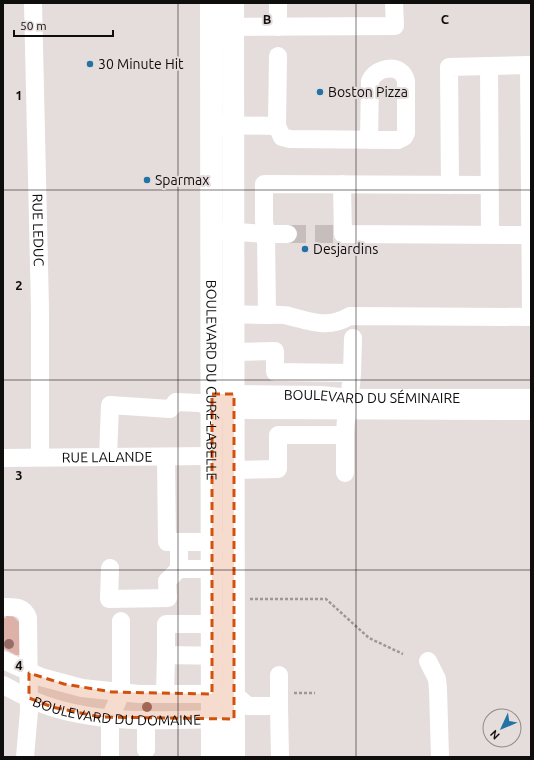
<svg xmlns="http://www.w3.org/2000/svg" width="534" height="760" font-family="Ubuntu,sans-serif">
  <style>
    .green { fill: #ddb0a8 }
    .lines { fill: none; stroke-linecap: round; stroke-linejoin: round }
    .minor-tunnel { stroke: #c5bebd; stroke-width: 18; stroke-dasharray: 18 9; stroke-linecap: butt }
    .path { stroke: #9d9796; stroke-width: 2.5; stroke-dasharray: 3 2; stroke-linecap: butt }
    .minor { stroke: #fff; stroke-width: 18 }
    .major { stroke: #fff; stroke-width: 22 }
    .tree { fill: #976d68 }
    .marked { fill: #d2510c; fill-opacity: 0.2; stroke: #d2510c; stroke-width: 3; stroke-dasharray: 8 5; stroke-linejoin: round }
    .grid { fill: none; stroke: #100d0d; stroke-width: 1; stroke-opacity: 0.55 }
    .poi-dot { fill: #2073a4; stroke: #e5dddc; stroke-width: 1.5 }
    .labels { text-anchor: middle; stroke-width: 4; stroke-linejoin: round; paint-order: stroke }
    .poi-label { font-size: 14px; fill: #100d0d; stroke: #e5dddc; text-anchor: start }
    .street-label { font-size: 14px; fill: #100d0d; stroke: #e5dddc }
    .grid-label { font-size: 13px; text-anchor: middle; font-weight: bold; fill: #100d0d; stroke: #e5dddc; stroke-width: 4; stroke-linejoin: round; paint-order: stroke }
  </style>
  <rect width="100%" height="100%" fill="#e5dddc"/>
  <path class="green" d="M6,614L13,616L19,622L21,655H16L3,648V618H6Z"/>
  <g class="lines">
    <path class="minor-tunnel" d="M288,234H335"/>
    <path class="path" d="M250,599H326L369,638L403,654
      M294,693H315"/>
    <g class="minor">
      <path id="s1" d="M33,3L40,309V457"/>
      <path d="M220,27L395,26L394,3"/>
      <path d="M278,27V3"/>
      <path d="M489,66L490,234"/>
      <path d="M220,125L277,126L278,56"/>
      <path d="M277,126L282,137L290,139L398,140L404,137L406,133V81C402,63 377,66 370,81L369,140"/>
      <path d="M342,184L343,234L530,235"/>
      <path d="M288,234H266L264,221V184L489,185"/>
      <path d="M220,314L267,315L266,234L220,231"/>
      <path d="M267,315C274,315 282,314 289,316C312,322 328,329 350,316L531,317L529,65L449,67L450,185"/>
      <path d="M234,352L275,351V372L352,373C351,394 345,414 345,435"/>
      <path d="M352,373L353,338"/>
      <path id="s2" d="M220,394L321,395L350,398H531"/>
      <path d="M108,457L110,405L170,409L176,402L200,403L212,408L247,410L531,411"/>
      <path id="s3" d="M3,458L211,456"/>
      <path d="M234,470L278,469V435H345V473"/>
      <path d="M179,542H224"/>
      <path d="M110,568L109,599L168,598L167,581L179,569V542H167L166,457"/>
      <path d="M179,569H226"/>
      <path d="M3,607C14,607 24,606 28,618L29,711L25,757"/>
      <path d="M166,655V624H225"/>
      <path d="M3,660L41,677L82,688L139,694H234L248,706H279L280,757"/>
      <path d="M428,661L437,679L438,689L440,757"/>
      <path d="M279,675V706"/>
      <path id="s4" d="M3,685C17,692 30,700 45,705C101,725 166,720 224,719"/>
      <path d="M165,694L166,655L225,656"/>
      <path d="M146,719V750"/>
      <path d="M110,757V718L121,693V621"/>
    </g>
    <g class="major">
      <path id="s5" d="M211,3L212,757"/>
      <path d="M233,3L234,757"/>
    </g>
  </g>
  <g class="tree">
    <circle cx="9" cy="644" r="5"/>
    <circle cx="147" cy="707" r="5"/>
  </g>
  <path class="marked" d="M212,394H234V719L100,717L52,707L29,698V673L64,684L112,692L212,694Z"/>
  <path class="grid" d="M178,3V757M356,3V757M3,190H531M3,380H531M3,570H531"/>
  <g class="poi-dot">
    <circle cx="90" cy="64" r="4"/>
    <circle cx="320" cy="92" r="4"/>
    <circle cx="147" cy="180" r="4"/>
    <circle cx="305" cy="249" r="4"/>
  </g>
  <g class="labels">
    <g class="poi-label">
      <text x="98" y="69">30 Minute Hit</text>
      <text x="328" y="97">Boston Pizza</text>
      <text x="155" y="185">Sparmax</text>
      <text x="313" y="254">Desjardins</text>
    </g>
    <g class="street-label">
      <text dy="5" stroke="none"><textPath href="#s1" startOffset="227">RUE LEDUC</textPath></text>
      <text dy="5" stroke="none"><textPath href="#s5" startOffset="377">BOULEVARD DU CURÉ-LABELLE</textPath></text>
      <text dy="5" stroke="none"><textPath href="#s2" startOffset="152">BOULEVARD DU SÉMINAIRE</textPath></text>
      <text dy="5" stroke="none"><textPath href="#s3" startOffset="104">RUE LALANDE</textPath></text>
      <text dy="5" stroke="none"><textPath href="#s4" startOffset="119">BOULEVARD DU DOMAINE</textPath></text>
    </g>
  </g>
  <g class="grid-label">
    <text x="267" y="24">B</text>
    <text x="445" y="24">C</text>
    <text x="19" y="100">1</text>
    <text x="19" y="290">2</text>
    <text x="19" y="480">3</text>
    <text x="19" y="670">4</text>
  </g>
  <rect width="534" height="760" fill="none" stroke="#100d0d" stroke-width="8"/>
  <g transform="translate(502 728) rotate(226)"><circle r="19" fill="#e5dddc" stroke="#908a89"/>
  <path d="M0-3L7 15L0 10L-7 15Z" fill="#2073a4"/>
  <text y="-6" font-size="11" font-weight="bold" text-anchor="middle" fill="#100d0d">N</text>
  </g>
  <path d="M14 30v6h99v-6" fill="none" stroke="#100d0d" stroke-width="2"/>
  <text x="20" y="30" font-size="12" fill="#100d0d" stroke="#e5dddc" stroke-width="3" paint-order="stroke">50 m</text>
</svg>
